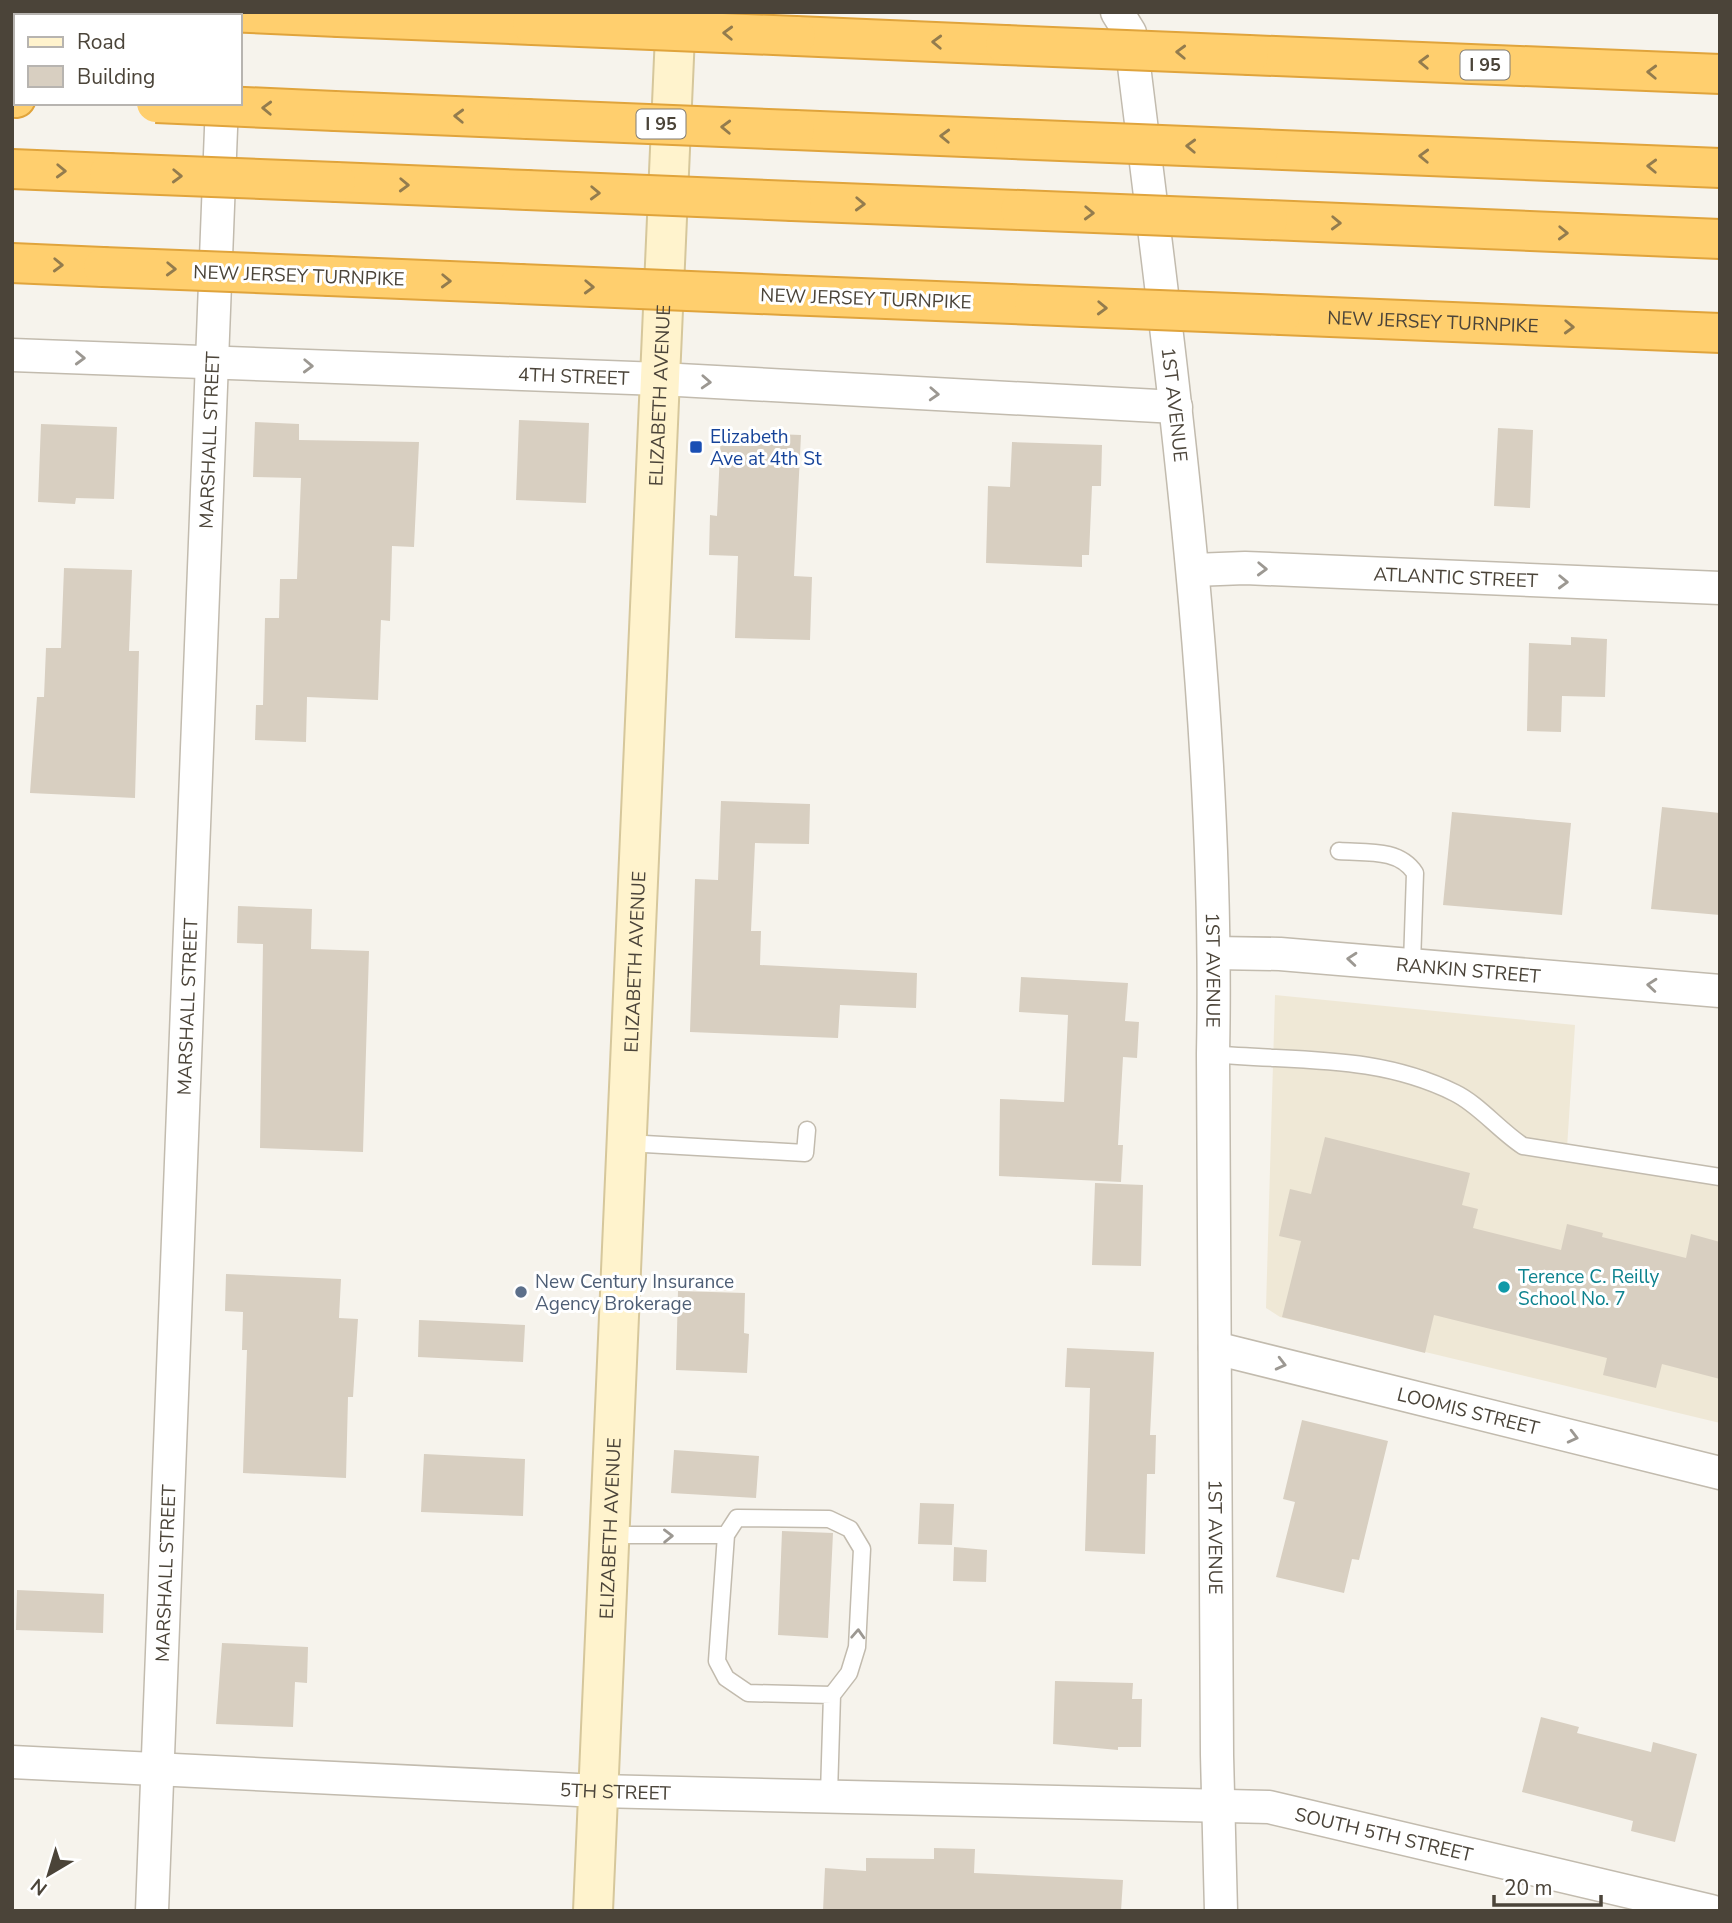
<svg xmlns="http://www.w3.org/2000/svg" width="1732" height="1923" font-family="'Nunito Sans',sans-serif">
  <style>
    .education { fill: #efe8d6 }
    .building { fill: #d8cfc1 }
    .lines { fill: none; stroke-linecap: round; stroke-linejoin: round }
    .lane-casing { stroke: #c2bbae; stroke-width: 19 }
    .street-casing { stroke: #c2bbae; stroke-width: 35 }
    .secondary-casing { stroke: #d6c79b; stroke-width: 42 }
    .highway-casing { stroke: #e0a43c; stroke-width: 42 }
    .lane { stroke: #fff; stroke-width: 16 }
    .street { stroke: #fff; stroke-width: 32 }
    .secondary { stroke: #fff3cd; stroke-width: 38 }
    .highway { stroke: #ffcf6e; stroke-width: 38 }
    .highway-bridge-casing { stroke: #e0a43c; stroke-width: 42; stroke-linecap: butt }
    .highway-bridge { stroke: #ffcf6e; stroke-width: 38 }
    .oneway { stroke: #937c4e }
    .oneway2 { stroke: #9c9892 }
    .transit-dot { fill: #1a4fb4; stroke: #fff; stroke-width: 2.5 }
    .culture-dot { fill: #0f9aa8; stroke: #fff; stroke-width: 2.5 }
    .service-dot { fill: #5c6f8a; stroke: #fff; stroke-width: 2.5 }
    .labels { text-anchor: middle; stroke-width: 6; stroke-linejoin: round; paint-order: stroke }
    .shield { fill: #fff; stroke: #817c74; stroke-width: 2 }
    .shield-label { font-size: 18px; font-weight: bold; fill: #4b4439 }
    .street-label { font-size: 19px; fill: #4b4439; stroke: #fff }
    .transit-label { font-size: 19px; fill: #164399; stroke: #fff; text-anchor: start }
    .culture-label { font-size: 19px; fill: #0d838f; stroke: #fff; text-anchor: start }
    .service-label { font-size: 19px; fill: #4e5e75; stroke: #fff; text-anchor: start }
  </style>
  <rect width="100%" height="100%" fill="#f6f3ec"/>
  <path class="education" d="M1275,995L1575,1025L1567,1148L1720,1169V1423L1280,1317L1266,1308Z"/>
  <path class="building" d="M519,420L589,423L586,503L516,500Z
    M255,422L299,424V440L419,442L414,547L392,546L390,621L381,620L378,700L307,697L306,742L255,740L256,705H263L265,618H279L280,579H297L301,478L253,477Z
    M41,424L117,427L114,499L76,498L75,504L38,502Z
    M1498,428L1533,430L1530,508L1494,506Z
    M721,432L801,435L794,576L812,577L810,640L735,638L738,556L709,555L710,515L717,516Z
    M1012,442L1102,445L1101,486H1092L1089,555H1082V567L986,563L988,486L1010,487Z
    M64,568L132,570L129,651H139L135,798L30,793L37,697H44L46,648H61Z
    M1571,637L1607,639L1605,697L1562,696L1561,732L1527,731L1529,643L1571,645Z
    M721,801L810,804L809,844L755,843L751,931H761L760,965L917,973L916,1008L840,1005L838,1038L690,1032L695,879L718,880Z
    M1662,807L1720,813V915L1651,909Z
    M1452,812L1571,823L1562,915L1443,905Z
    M238,906L312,909L311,949L369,951L363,1152L260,1148L263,944L237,943Z
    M1021,977L1128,983L1125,1021L1139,1022L1137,1058L1123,1057L1118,1145H1123L1121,1182L999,1176L1000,1099L1064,1102L1068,1015L1019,1012Z
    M1325,1137L1470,1173L1462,1205L1478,1209L1473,1228L1561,1250L1567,1224L1603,1233L1602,1237L1686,1258L1691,1234L1720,1242V1379L1662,1364L1656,1388L1603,1375L1607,1358L1434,1315L1425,1353L1282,1317L1301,1241L1279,1236L1290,1189L1311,1194Z
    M1095,1183L1143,1185L1141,1266L1092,1265Z
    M226,1274L341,1279L339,1318L358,1319L353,1397H348L346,1478L243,1473L247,1350H242L243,1312L225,1311Z
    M678,1291L745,1293L744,1333L749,1334L747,1373L676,1370Z
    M419,1320L525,1325L523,1362L418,1357Z
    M1067,1348L1154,1352L1150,1435H1156L1155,1474H1147L1145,1554L1085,1551L1090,1388L1065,1387Z
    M1302,1420L1388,1441L1359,1560L1352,1559L1344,1593L1276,1577L1295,1502L1283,1499Z
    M674,1450L759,1456L756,1498L671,1493Z
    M424,1454L525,1459L523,1516L421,1512Z
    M920,1503L954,1504L952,1545L918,1544Z
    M782,1531L833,1533L828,1638L778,1635Z
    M954,1547L987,1550L986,1582L953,1581Z
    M17,1590L104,1594L103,1633L16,1630Z
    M222,1643L308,1647L307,1683L295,1682L293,1727L216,1724Z
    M1055,1681L1133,1683L1132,1699H1142L1141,1747H1118V1750L1053,1744Z
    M1541,1717L1579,1727L1577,1733L1651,1752L1653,1742L1697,1754L1675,1842L1631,1831L1633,1821L1522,1792Z
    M934,1848L975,1849L974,1873L1123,1880L1121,1911H823L825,1868L866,1871V1858L934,1859Z"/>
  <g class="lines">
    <defs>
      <path id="lane" d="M1339,851C1365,853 1399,848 1415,873L1412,964
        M1213,1054C1297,1062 1377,1054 1455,1093C1478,1104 1500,1131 1523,1146L1720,1177
        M627,1143L805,1153L807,1130
        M610,1535H726
        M829,1794L832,1695L748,1693L726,1678L717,1661L726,1535L737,1518L829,1519L850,1529L862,1549L857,1647L849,1673L832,1695"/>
      <g id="street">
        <path id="s1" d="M1117,12L1130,33C1171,371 1220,712 1213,1054L1217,1755L1221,1911"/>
        <path id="s2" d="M12,355L660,379L1176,407"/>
        <path id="s3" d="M1194,570L1245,568L1720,588"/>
        <path id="s4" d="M1215,953L1280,954L1720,991"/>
        <path id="s5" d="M1215,1348L1720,1473"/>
        <path id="s6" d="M12,1762L598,1791L1269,1807L1711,1911"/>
        <path id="s7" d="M152,1911L222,103"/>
      </g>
      <g id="secondary">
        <path id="s8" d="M593,1911L676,12"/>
      </g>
      <g id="highway">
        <path d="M338,17L532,25"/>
        <path d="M796,36L1005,45"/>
        <path d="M1249,55L1720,74"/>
        <path d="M12,97L16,98"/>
        <path d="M335,111L527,119"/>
        <path d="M795,130L1013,139"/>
        <path d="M1259,149L1720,168"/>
        <path d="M12,169L109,173"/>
        <path d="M336,182L527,190"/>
        <path d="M792,201L1020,210"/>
        <path d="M1268,220L1720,239"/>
        <path d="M12,263L103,267"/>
        <path d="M329,276L520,284"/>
        <path d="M785,295L1034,305"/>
        <path id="s9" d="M1281,315L1720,333"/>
      </g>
    </defs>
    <use href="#lane" class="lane-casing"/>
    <use href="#street" class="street-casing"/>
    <use href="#secondary" class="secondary-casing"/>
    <use href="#highway" class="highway-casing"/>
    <use href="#lane" class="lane"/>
    <use href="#street" class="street"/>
    <use href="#secondary" class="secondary"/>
    <use href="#highway" class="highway"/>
    <defs>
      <path id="highway-bridge" d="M226,12L338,17
        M532,25L796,36
        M1005,45L1249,55
        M156,103L335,111
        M527,119L795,130
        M1013,139L1259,149
        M109,173L336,182
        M527,190L792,201
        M1020,210L1268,220
        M103,267L329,276
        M520,284L785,295
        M1034,305L1281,315"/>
    </defs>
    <use href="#highway-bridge" class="highway-bridge-casing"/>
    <use href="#highway-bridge" class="highway-bridge"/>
  </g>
  <defs><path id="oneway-chevron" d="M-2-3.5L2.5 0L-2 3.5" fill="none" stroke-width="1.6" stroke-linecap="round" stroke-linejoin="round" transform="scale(1.75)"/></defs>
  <g class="oneway">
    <use href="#oneway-chevron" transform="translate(728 33) rotate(-178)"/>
    <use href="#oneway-chevron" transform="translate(937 42) rotate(-178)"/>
    <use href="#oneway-chevron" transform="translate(1181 52) rotate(-178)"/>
    <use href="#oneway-chevron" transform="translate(1424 62) rotate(-178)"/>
    <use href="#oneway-chevron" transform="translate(1652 72) rotate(-178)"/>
    <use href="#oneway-chevron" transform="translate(267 108) rotate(-178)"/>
    <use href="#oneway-chevron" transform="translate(459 116) rotate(-178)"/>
    <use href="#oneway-chevron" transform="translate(726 127) rotate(-178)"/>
    <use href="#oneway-chevron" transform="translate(945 136) rotate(-178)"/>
    <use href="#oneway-chevron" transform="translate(1191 146) rotate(-178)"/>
    <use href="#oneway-chevron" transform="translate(1424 156) rotate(-178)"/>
    <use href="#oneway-chevron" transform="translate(1652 166) rotate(-178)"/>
    <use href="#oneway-chevron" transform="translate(61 171) rotate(2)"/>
    <use href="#oneway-chevron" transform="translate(177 176) rotate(2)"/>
    <use href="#oneway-chevron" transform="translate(404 185) rotate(2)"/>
    <use href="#oneway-chevron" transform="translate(595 193) rotate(2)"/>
    <use href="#oneway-chevron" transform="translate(860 204) rotate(2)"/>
    <use href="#oneway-chevron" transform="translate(1089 213) rotate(2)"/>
    <use href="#oneway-chevron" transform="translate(1336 223) rotate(2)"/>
    <use href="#oneway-chevron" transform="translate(1563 233) rotate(2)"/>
    <use href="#oneway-chevron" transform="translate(58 265) rotate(2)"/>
    <use href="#oneway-chevron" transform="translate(171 269) rotate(2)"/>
    <use href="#oneway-chevron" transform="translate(446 281) rotate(2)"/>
    <use href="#oneway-chevron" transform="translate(589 287) rotate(2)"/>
    <use href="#oneway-chevron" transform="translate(1102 308) rotate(2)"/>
    <use href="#oneway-chevron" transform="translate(1569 327) rotate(2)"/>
  </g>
  <g class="oneway2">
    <use href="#oneway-chevron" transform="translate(80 358) rotate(2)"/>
    <use href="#oneway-chevron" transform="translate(308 366) rotate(2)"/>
    <use href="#oneway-chevron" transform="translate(706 382) rotate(3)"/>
    <use href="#oneway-chevron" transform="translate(934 394) rotate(3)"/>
    <use href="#oneway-chevron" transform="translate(1262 569) rotate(2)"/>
    <use href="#oneway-chevron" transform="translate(1563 582) rotate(2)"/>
    <use href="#oneway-chevron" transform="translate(1352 959) rotate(-175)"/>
    <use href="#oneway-chevron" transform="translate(1652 985) rotate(-175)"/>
    <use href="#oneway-chevron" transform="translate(1281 1364) rotate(14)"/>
    <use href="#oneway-chevron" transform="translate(1573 1437) rotate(14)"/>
    <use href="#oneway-chevron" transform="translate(668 1536) rotate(-1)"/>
    <use href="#oneway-chevron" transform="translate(858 1634) rotate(-87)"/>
  </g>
  <rect class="transit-dot" x="689" y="440" width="14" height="14" rx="3.5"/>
  <circle class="culture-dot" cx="1504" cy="1287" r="7"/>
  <circle class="service-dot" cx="521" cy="1292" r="7"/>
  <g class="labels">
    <g class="shield">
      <rect x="1460.5" y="50.5" width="49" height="29" rx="5"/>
      <rect x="636.5" y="109.5" width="49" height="29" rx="5"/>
    </g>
    <g class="shield-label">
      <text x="1485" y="71">I 95</text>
      <text x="661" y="130">I 95</text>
    </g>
    <g class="street-label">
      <text transform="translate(299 275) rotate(2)" y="7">NEW JERSEY TURNPIKE</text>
      <text transform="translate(866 298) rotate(2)" y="7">NEW JERSEY TURNPIKE</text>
      <text dy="7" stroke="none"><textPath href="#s9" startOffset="152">NEW JERSEY TURNPIKE</textPath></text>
      <text dy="7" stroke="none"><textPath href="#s2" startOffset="562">4TH STREET</textPath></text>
      <text dy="7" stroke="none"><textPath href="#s8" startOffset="1517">ELIZABETH AVENUE</textPath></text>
      <text dy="7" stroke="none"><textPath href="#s1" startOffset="399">1ST AVENUE</textPath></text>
      <text dy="7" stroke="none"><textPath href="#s7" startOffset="1472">MARSHALL STREET</textPath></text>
      <text dy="7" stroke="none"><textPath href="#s3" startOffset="262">ATLANTIC STREET</textPath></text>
      <text dy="7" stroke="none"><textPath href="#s8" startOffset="950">ELIZABETH AVENUE</textPath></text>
      <text dy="7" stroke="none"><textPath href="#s4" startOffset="254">RANKIN STREET</textPath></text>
      <text dy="7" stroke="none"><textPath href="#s1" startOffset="966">1ST AVENUE</textPath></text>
      <text dy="7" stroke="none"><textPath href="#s7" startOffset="905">MARSHALL STREET</textPath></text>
      <text dy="7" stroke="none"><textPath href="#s5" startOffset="261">LOOMIS STREET</textPath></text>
      <text dy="7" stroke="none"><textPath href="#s8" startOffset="383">ELIZABETH AVENUE</textPath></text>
      <text dy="7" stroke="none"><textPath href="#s1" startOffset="1533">1ST AVENUE</textPath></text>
      <text dy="7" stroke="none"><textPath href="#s7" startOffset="338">MARSHALL STREET</textPath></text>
      <text dy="7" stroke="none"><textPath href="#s6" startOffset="604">5TH STREET</textPath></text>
      <text dy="7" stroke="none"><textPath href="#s6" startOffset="1376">SOUTH 5TH STREET</textPath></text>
    </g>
    <g class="transit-label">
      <text x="710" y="443">Elizabeth<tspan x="710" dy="22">Ave at 4th St</tspan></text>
    </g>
    <g class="culture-label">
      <text x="1518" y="1283">Terence C. Reilly<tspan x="1518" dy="22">School No. 7</tspan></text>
    </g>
    <g class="service-label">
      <text x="535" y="1288">New Century Insurance<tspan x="535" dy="22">Agency Brokerage</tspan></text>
    </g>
  </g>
  <rect width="1732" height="1923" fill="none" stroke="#4b4439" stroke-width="28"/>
  <rect x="14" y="14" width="228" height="91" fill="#ffffff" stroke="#b7b4b0" stroke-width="2"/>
  <rect x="28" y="37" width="35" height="10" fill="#fff3cd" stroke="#b7b4b0" stroke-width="2"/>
  <text x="77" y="49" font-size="21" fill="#4b4439">Road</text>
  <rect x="28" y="66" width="35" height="21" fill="#d8cfc1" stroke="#b7b4b0" stroke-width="2"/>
  <text x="77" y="84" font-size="21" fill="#4b4439">Building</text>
  <g transform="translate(49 1874) rotate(218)" stroke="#ffffff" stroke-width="5" paint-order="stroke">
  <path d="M0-5L12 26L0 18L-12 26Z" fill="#4b4439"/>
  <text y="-10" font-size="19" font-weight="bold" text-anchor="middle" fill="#4b4439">N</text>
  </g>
  <path d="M1494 1895v10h107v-10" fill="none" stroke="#4b4439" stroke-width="3.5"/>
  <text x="1504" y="1895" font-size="21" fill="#4b4439" stroke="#ffffff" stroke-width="5" paint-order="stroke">20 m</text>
</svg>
